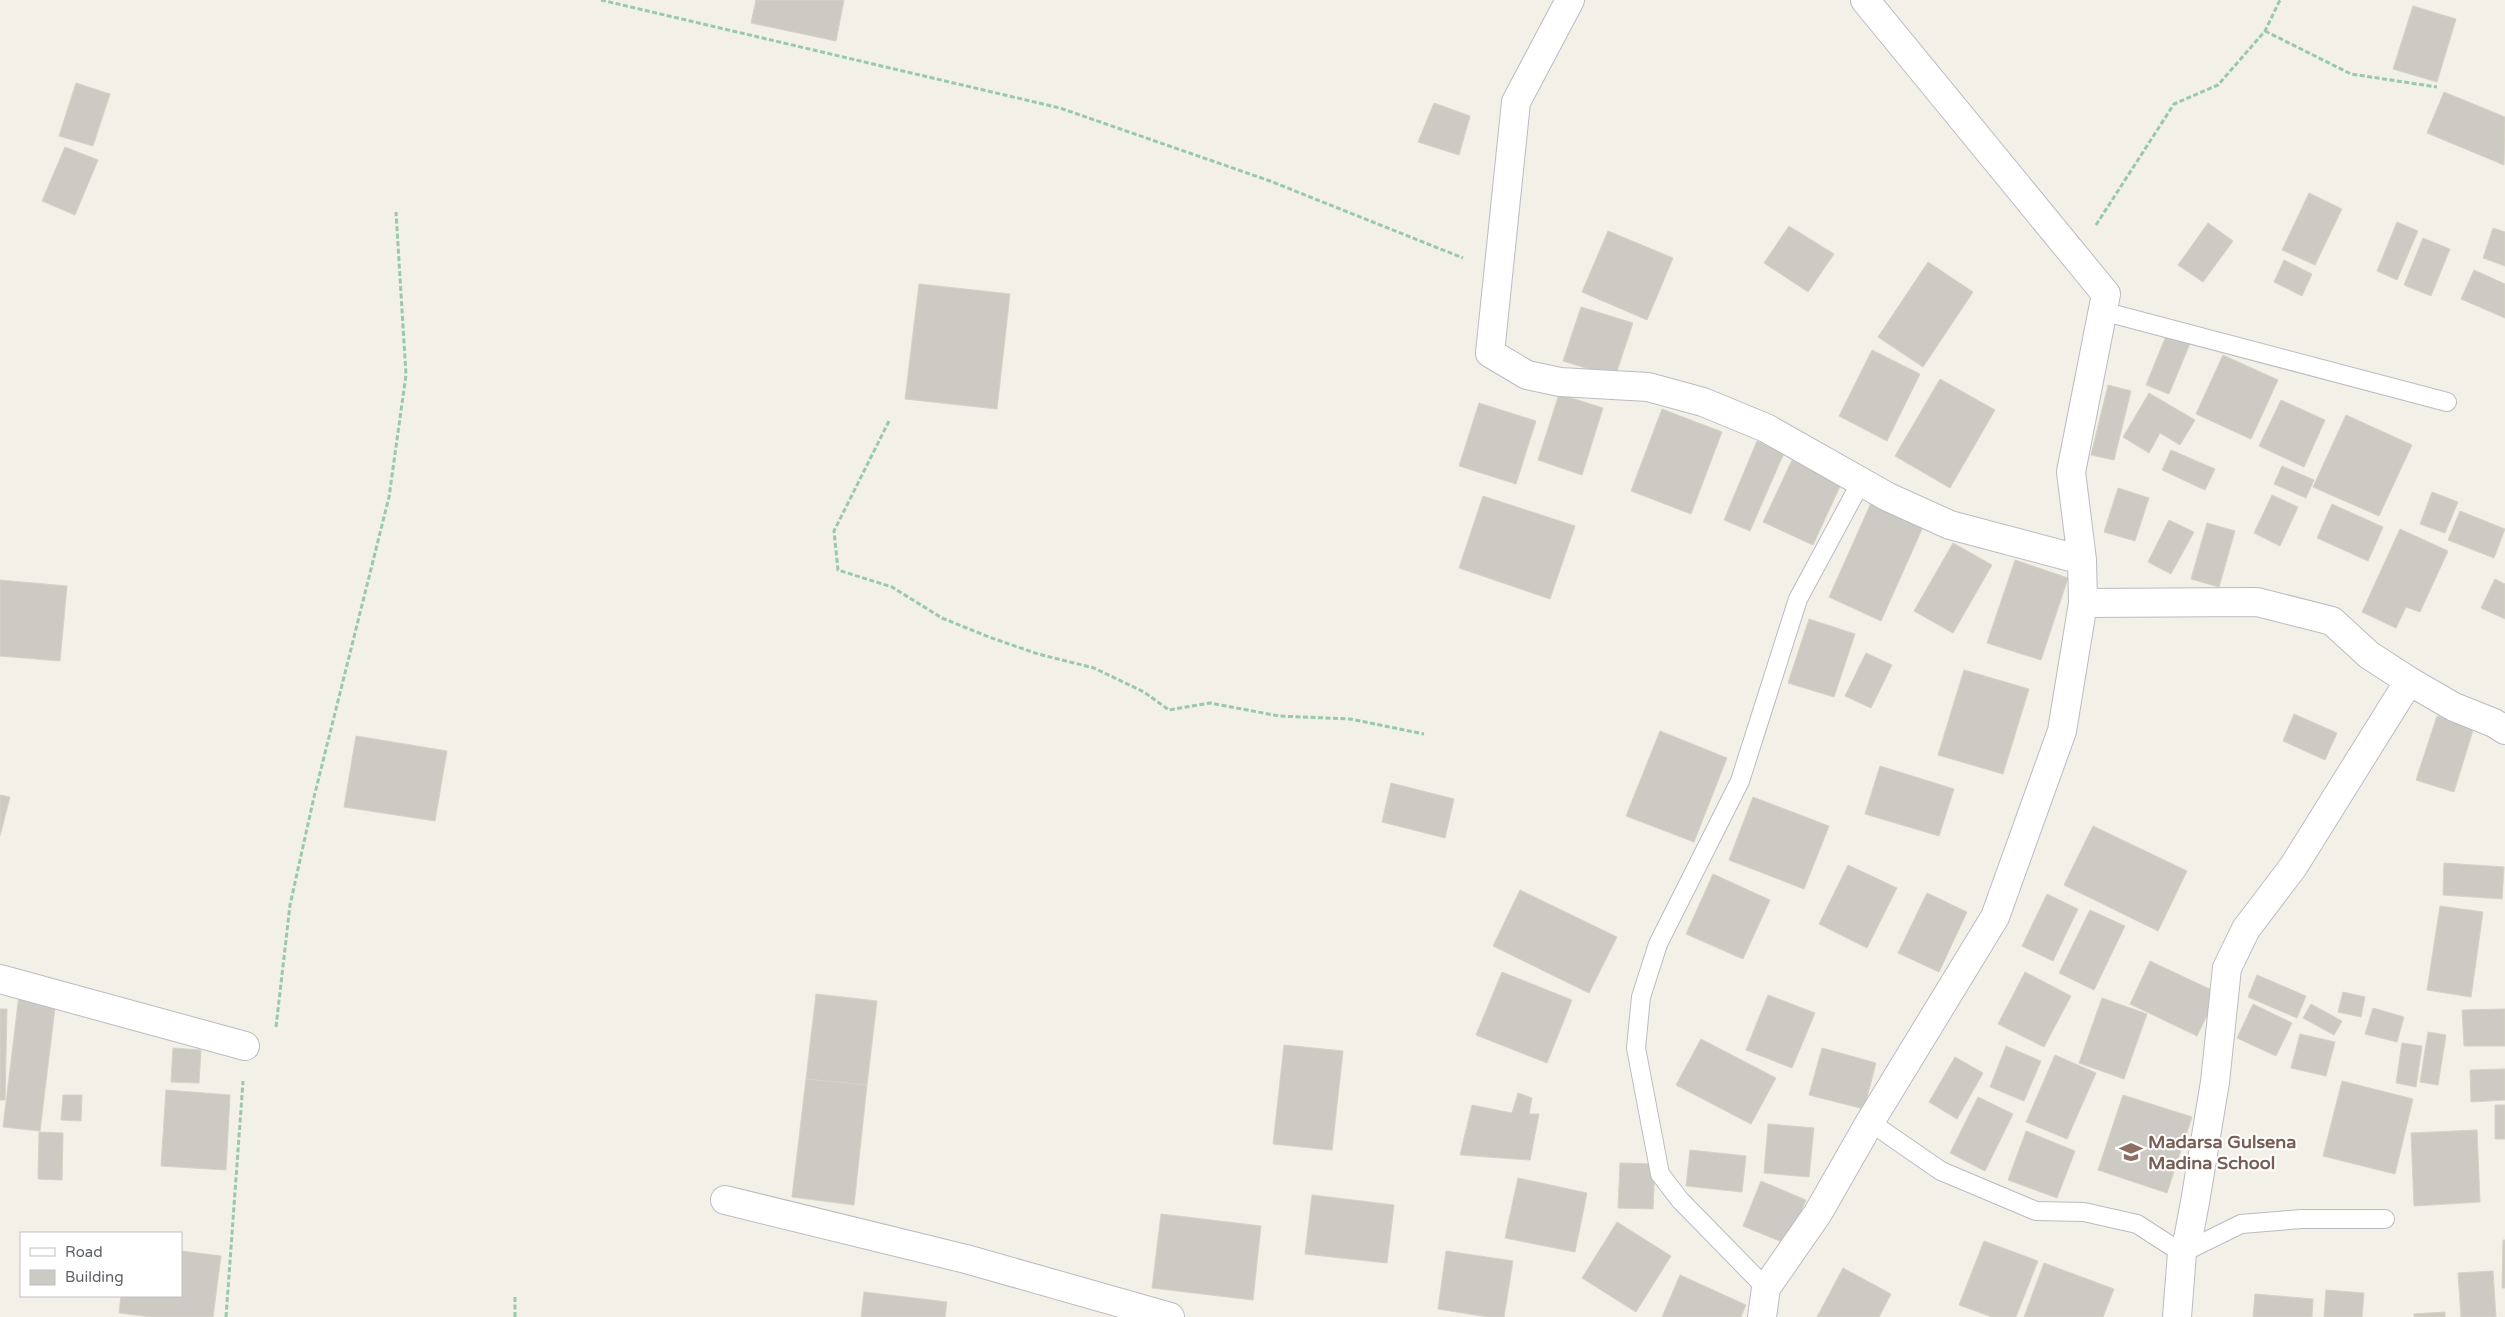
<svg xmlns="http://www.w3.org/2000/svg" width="2505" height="1317" font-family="'Varela Round',sans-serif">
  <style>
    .building { fill: #cdcac4; stroke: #d7d2c4 }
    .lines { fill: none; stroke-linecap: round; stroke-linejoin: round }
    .service-casing { stroke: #b9bcc1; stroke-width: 20 }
    .minor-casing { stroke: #b9bcc1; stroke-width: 30 }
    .path { stroke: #98caaa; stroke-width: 3; stroke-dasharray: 5 2.5; stroke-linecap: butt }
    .service { stroke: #fff; stroke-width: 18 }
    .minor { stroke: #fff; stroke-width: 28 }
    .labels { text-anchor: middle; stroke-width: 4; stroke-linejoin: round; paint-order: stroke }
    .education-label { font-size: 18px; font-weight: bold; fill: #785e54; stroke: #fff; text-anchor: start }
  </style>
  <rect width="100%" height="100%" fill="#f2f0e7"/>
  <path class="building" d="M756,0H844L836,41L751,23Z
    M2413,6L2456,19L2437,82L2393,69Z
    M76,83L110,94L93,146L59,136Z
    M2444,92L2505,117L2504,165L2427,133Z
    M1434,103L1470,116L1459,155L1418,142Z
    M65,147L98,160L75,215L42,201Z
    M2309,193L2342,209L2315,265L2282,250Z
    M2397,222L2418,231L2397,280L2377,271Z
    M2208,223L2233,241L2203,282L2178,265Z
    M1789,226L1834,254L1808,292L1764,263Z
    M2493,228L2505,232V266L2483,258Z
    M1608,231L1673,258L1647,320L1582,292Z
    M2423,238L2450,249L2431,296L2404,285Z
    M2284,260L2312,274L2302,296L2274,282Z
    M1928,262L1973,292L1923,367L1878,337Z
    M2474,270L2505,284V318L2461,299Z
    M919,284L1010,294L997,409L905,399Z
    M1581,307L1633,323L1615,377L1563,361Z
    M2168,331L2191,341L2169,394L2146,385Z
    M1872,350L1920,374L1887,441L1839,416Z
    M2223,355L2278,380L2251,439L2196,414Z
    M1940,379L1995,410L1950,488L1895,456Z
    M2108,385L2131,391L2114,460L2091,455Z
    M2149,393L2195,420L2180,445L2160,433L2149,453L2123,437Z
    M1559,394L1603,408L1582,475L1538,460Z
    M2281,400L2325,420L2304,467L2259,446Z
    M1479,403L1536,421L1516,484L1459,466Z
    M1662,409L1722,432L1691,514L1631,491Z
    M2346,415L2412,445L2379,516L2313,487Z
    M1757,441L1784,453L1750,531L1724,520Z
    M2171,450L2215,469L2205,490L2162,470Z
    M1792,460L1842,482L1813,545L1763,522Z
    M2282,466L2314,480L2306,498L2274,484Z
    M2118,488L2149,498L2135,541L2104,532Z
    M2432,492L2458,502L2445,533L2420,524Z
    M2272,495L2298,507L2280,546L2254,533Z
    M1483,496L1575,526L1550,599L1459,568Z
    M1871,503L1923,527L1881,621L1829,597Z
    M2332,504L2383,527L2368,561L2317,538Z
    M2460,511L2505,529L2494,558L2448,540Z
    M2169,520L2194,532L2171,574L2148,562Z
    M2207,523L2235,531L2219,587L2191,579Z
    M2400,529L2448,551L2420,612L2406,607L2396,628L2362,612Z
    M1953,543L1992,565L1953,633L1914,611Z
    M2015,560L2068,578L2041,660L1987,643Z
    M2495,579L2505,584V619L2481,608Z
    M0,580L67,586L60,661L0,656Z
    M1809,619L1855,634L1834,697L1788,683Z
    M1866,653L1892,665L1871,708L1845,696Z
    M1964,670L2029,689L2003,774L1938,755Z
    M2294,714L2337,733L2325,760L2283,741Z
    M2437,716L2474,727L2454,792L2416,780Z
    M1660,731L1727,758L1694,842L1626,816Z
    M356,736L447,751L435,821L344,807Z
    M1880,766L1954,789L1939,836L1865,814Z
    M1391,783L1454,799L1445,838L1382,822Z
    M0,795L10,797L0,836Z
    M1753,797L1829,826L1804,889L1729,860Z
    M2093,826L2187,871L2158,931L2064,885Z
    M2444,863L2504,867L2502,899L2443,895Z
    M1848,865L1897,888L1867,948L1819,924Z
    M1713,874L1770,900L1743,959L1686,934Z
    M1520,890L1617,937L1589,993L1493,946Z
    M1927,893L1967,912L1939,972L1898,953Z
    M2047,894L2078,909L2053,961L2022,946Z
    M2440,906L2483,912L2471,997L2427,990Z
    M2090,910L2125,926L2094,990L2059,973Z
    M2150,961L2218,993L2197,1036L2130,1004Z
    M1502,972L1572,1000L1547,1063L1476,1035Z
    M2025,972L2071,996L2044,1047L1998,1024Z
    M2257,975L2306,996L2297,1018L2248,997Z
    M2343,992L2365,997L2361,1017L2338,1012Z
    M816,994L877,1001L867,1085L806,1079Z
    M19,995L56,1000L40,1131L3,1127Z
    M1768,995L1815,1013L1792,1068L1746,1050Z
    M2102,998L2147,1014L2124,1079L2079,1063Z
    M2253,1004L2292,1023L2276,1056L2237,1038Z
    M2311,1004L2342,1021L2334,1035L2303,1018Z
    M2373,1008L2404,1017L2397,1042L2365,1034Z
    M0,1009H7L5,1100H0Z
    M2505,1009V1046H2464L2462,1010Z
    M2428,1032L2446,1035L2438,1085L2420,1082Z
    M2300,1034L2335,1042L2326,1076L2291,1068Z
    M1701,1039L1776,1078L1751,1124L1676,1085Z
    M2402,1043L2422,1046L2416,1087L2396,1083Z
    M1284,1045L1343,1051L1332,1150L1273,1144Z
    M2006,1046L2041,1061L2024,1101L1990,1087Z
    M173,1048L201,1050L199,1083L171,1082Z
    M1822,1048L1876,1063L1864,1109L1809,1095Z
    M2055,1055L2096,1073L2067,1139L2026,1122Z
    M1955,1057L1983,1073L1957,1119L1929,1102Z
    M2505,1069V1100L2471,1102L2470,1070Z
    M806,1079L867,1085L854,1205L792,1197Z
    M2342,1081L2413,1099L2395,1174L2323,1156Z
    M166,1090L230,1095L226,1170L161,1166Z
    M1518,1093L1532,1098L1529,1114H1539L1530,1160L1460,1155L1472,1105L1512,1113Z
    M63,1095H82L81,1121L61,1120Z
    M2123,1095L2192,1117L2167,1193L2098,1170Z
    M1978,1097L2013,1114L1985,1171L1950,1153Z
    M2495,1105H2505V1139H2495Z
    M1768,1124L1814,1128L1809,1177L1764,1173Z
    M2477,1130L2480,1202L2414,1206L2411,1133Z
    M2026,1131L2075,1151L2057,1198L2008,1180Z
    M39,1132L63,1133L62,1180L38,1179Z
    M1690,1150L1746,1156L1742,1192L1686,1186Z
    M1620,1163L1655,1164L1653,1209L1618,1208Z
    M1518,1178L1587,1193L1575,1252L1505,1238Z
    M1761,1181L1806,1200L1787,1244L1743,1226Z
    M1312,1195L1394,1205L1387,1263L1305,1254Z
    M1161,1214L1261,1226L1253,1300L1152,1288Z
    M1617,1222L1671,1256L1636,1312L1582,1278Z
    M2503,1240H2505V1288H2502Z
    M1984,1241L2038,1261L2016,1317H1992L1959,1305Z
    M181,1251L221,1256L213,1317H152L119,1313L121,1296H181Z
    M1446,1251L1513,1261L1504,1317H1488L1438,1309Z
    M2044,1263L2114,1289L2103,1317H2024Z
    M1843,1268L1891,1294L1879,1317H1817Z
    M2493,1271L2496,1317H2461L2458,1273Z
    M1680,1275L1746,1305L1741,1317H1662Z
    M2326,1290L2364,1293L2362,1317H2324Z
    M864,1292L947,1302L945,1317H861Z
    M2255,1294L2313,1299L2312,1317H2253Z
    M2445,1312V1317H2414V1314Z"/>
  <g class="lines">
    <defs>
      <path id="service" d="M2102,311L2447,402
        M1870,1122L1941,1171L2036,1211L2084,1212L2137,1224L2182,1253L2241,1224L2302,1219H2385
        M1766,1288L1680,1200L1660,1174L1636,1048L1641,997L1658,944L1740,781L1798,599L1861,482"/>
      <path id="minor" d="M1570,0L1516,102L1490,353L1527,375L1560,382L1648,387L1703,402L1766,428L1888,497L1950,525L2082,560
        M2083,603L2257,602L2332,621L2369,655L2409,681L2454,707L2494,723L2505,730
        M0,979L245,1046
        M725,1200L966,1259L1170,1317
        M1762,1317L1766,1288L1818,1213L1870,1122L1995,917L2062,731L2083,603L2082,560L2071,472L2106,294L1865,0
        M2177,1317L2182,1253L2188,1239L2195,1202L2215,1082L2227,968L2246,929L2293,867L2409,681"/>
    </defs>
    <use href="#service" class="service-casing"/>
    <use href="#minor" class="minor-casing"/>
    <path class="path" d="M601,0L1060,108L1270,181L1463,258
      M2265,31L2351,74L2437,87
      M2096,225L2174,104L2218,85L2265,31L2280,0
      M889,421L834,531L838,570L892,587L942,618L989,637L1038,654L1094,668L1144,692L1169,710L1210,703L1279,716L1350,719L1424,734
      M276,1027L290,905L314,797L389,497L406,375L396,212
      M226,1317L243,1081
      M515,1317V1297"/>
    <use href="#service" class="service"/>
    <use href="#minor" class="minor"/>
  </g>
  <defs>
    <symbol id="school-bare" viewBox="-9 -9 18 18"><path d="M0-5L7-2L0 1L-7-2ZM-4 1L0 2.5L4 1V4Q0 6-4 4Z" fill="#8d6e63" stroke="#fff" stroke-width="2.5" paint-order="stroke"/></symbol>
  </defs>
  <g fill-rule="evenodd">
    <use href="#school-bare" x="2115" y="1136" width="32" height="32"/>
  </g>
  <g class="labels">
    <g class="education-label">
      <text x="2148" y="1148">Madarsa Gulsena<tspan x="2148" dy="21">Madina School</tspan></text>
    </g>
  </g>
  <rect x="20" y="1232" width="162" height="65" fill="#ffffff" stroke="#bfc0c3"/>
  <rect x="30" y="1248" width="25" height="8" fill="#ffffff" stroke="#bfc0c3"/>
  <text x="65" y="1257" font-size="15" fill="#5e6268">Road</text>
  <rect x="30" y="1270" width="25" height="15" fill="#cdcac4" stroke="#bfc0c3"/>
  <text x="65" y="1282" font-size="15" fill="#5e6268">Building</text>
</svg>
